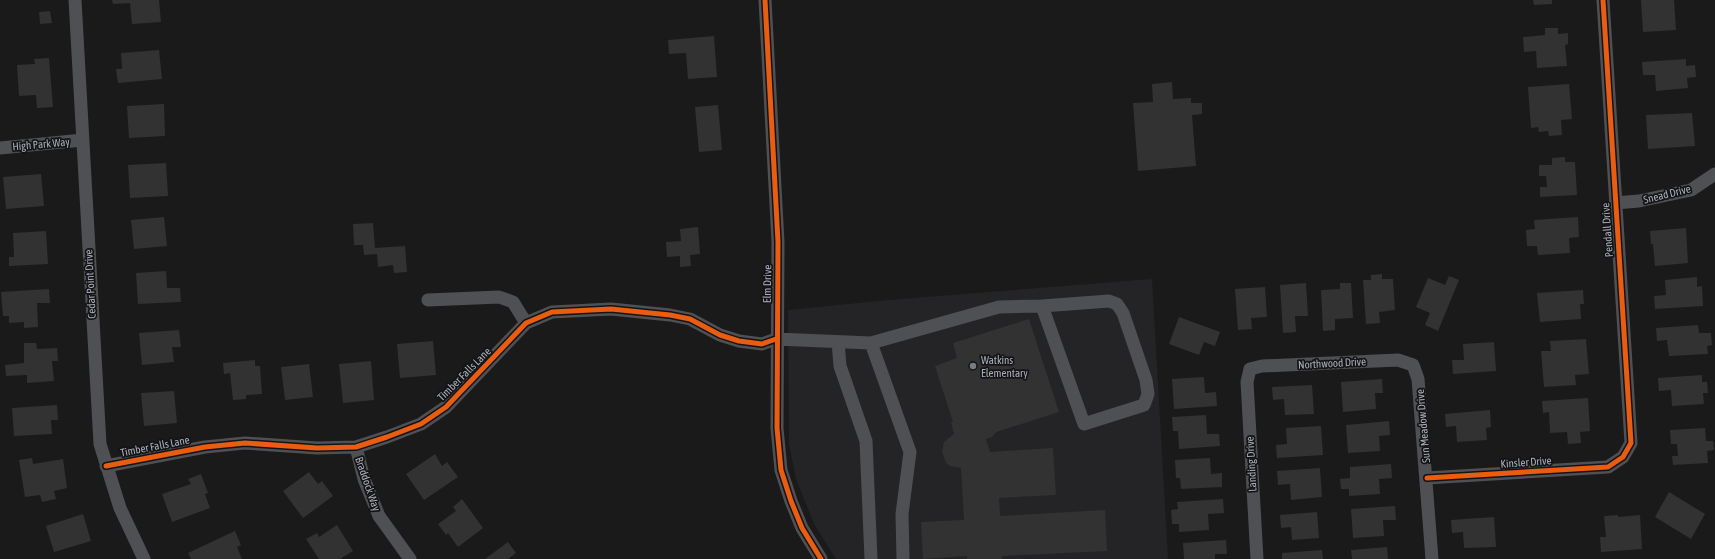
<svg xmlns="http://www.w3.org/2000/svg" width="1715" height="559" font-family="'Asap Condensed',sans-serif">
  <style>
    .built { fill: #242427 }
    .building { fill: #323232 }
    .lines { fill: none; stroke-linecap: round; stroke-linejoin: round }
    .minor { stroke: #4e5053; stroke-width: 13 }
    .cycleway-casing { stroke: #141416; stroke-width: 8 }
    .cycleway { stroke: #e95d12; stroke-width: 5 }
    .poi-dot { fill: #787c83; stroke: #141416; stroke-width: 1.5 }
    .labels { text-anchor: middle; stroke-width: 3.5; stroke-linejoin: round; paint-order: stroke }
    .street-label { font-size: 11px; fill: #abb0bc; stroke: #141416 }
    .poi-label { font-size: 11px; fill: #abb0bc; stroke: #141416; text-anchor: start }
  </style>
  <rect width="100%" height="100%" fill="#1a1a1a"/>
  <path class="built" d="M1152,279L1168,559H836L814,524L796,479L789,444L788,310L888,300Z"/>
  <path class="building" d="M112,0H159L161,22L132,24L130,3L113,4Z
    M1533,0H1552V4L1534,5Z
    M1641,0H1674L1676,30L1643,32Z
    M50,11L52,23L40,24L39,12Z
    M1545,28H1558V34L1568,33V44L1565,45L1567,66L1537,68L1536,51L1524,52L1523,37L1545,35Z
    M714,36L717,77L688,79L686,53L669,54L668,40Z
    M159,50L162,79L118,83L116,69H122L121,53Z
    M49,58L53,107L37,108L36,95L19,96L17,65L35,64L34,59Z
    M1686,59V66L1695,65L1696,77L1687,78L1688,88L1656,91L1655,75H1643L1642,62Z
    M1172,82L1173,99L1191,98V103H1202V114L1192,115L1196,166L1138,171L1133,103L1153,102L1152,84Z
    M1569,84L1572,119L1561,120L1562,135L1549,136L1548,131L1539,132L1538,127L1531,128L1528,87Z
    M164,104L165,136L129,138L127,106Z
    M718,105L722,150L699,152L695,107Z
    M1692,113L1695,146L1648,149L1646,115Z
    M1565,157V162H1575L1577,195L1540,197V187H1547L1546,176H1539V165H1552V158Z
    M166,163L168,196L130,198L128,165Z
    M41,174L44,206L6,209L3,177Z
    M164,217L167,246L134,249L131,220Z
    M1578,217L1579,237L1569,238L1570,253L1538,255L1537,246H1527L1526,230L1535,229L1534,220Z
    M373,223L375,248L405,246L407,272L394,273L393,265L378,267L377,254L364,255L363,245H354L353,224Z
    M698,227L700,254L690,255L691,266L680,267V256L667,257L666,242L681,241L680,229Z
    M1686,228L1688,263L1655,266L1653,244H1651L1650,231Z
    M46,231L48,264L9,266V257H14L13,233Z
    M166,271L167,288H180L181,302L138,304L136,273Z
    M1382,274V279H1393L1395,310L1379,312L1380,323L1366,324L1363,280H1371V275Z
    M1449,276L1459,280L1438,331L1425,325L1430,313L1416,307L1428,278L1445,285Z
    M1697,277V287L1702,286L1703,306L1655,309L1654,296L1666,295L1665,280Z
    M1306,283L1308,316H1295L1296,332L1283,333L1280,285Z
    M1340,283H1351L1353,318L1335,319V330L1323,331L1321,290L1340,289Z
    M1265,287L1267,317L1251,318L1252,329L1238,330L1235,289Z
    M49,289L50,303H37L38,327L24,328V322L9,323V316H3L1,292Z
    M1583,290L1584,304H1580L1581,319L1540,322L1537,293Z
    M1179,317L1220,332L1215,346L1204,342L1199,355L1169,344Z
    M1029,319L1059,412L996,432L992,437L986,439L990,452L1053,448L1056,495L999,498L1000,516L1105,510L1107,551L1002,556V559H967V556L923,559L921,522L964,520L961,468L950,466L946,463L942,452L944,442L954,434L951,422H953L935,366L957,358L953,343Z
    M1698,325L1699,333H1711L1712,345L1707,346L1708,354L1669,356L1667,340L1657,341L1656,328Z
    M179,330L181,347H172L174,362L142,365L139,333Z
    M1586,339L1589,374L1575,375L1576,385L1544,387L1541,351H1551L1550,341Z
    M433,341L436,375L400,378L397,344Z
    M1494,342L1496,371L1453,374L1452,360H1464L1463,344Z
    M24,343H36L37,349L57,348L58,361H52L54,381L27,383V375L6,376L5,365L24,363Z
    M255,360V366H260L262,394L246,395V399L233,400L230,373L224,374L223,363Z
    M371,361L374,400L343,403L339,364Z
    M309,364L313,397L285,400L281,367Z
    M1702,375V382H1707L1708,393H1703L1704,404L1672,406L1671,390L1659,391L1658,378Z
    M1204,377L1205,393L1216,392L1217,406L1174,409L1172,379Z
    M1382,379L1383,393H1375L1376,409L1343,412L1341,382Z
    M1312,385L1314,414L1285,415L1284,399L1273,400L1272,387Z
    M174,391L177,423L144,426L141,393Z
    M1588,398L1590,431L1580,432L1581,443L1568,444L1567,432L1550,433L1549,412L1543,413L1542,401Z
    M57,405L58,420H51L52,434L14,436L12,408Z
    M1490,410L1491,427L1486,428L1487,440L1457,442L1456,426L1446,427L1445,414Z
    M1206,415L1207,434H1219L1220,446L1179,449L1178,431H1173L1172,417Z
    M1389,421L1390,435L1379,436L1380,451L1348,453L1346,425Z
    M1321,426L1323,455L1277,458L1276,445L1287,444L1286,428Z
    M1705,428L1706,441H1713L1714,450L1707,451L1708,463L1673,465L1672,456H1678L1677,444H1671L1670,430Z
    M435,454L442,466L447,462L458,477L424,500L406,474Z
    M32,458L33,464L63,459L67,488L54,491L56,499L42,502L40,495L25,497L19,460Z
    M1210,458L1211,474L1222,473V487L1181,489L1180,478H1176L1175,460Z
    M1391,464L1392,478L1379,479L1380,494L1349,496V489H1341L1340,479L1350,478V467Z
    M1320,468L1322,497L1291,500L1290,484L1278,485L1277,471Z
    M309,472L318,484L322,481L333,496L303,518L283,491Z
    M201,474L208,493L205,494L210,508L172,522L162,494L191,484L188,479Z
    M1669,492L1705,514L1691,539L1655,517Z
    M462,499L483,528L458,547L448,533L446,535L438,524L456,511L453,507Z
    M1223,499L1224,513L1208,514L1209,530L1179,532V524H1172L1171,510L1178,509L1177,502Z
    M1395,506L1396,520H1383L1384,536L1353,538L1351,509Z
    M1317,512L1319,538L1292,540L1291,527L1281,528L1280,515Z
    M83,514L91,541L54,552L46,526Z
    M1618,515V517L1640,515L1642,549L1601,552L1600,537H1606L1604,516Z
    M1494,517L1496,547L1464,548L1463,532L1452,533L1451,520Z
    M337,525L353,551L340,559H319L306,539L317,533L319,537Z
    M235,531L241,545L237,547L242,559H191L188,553Z
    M1226,540L1227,554H1215V559H1184L1183,543Z
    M508,542L516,553L508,559H485Z
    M1387,547L1388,559H1352L1351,550Z
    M1322,550L1323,559H1282V553Z"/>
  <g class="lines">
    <path class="minor" d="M75,0L100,444L120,508L144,559
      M765,0L778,242L777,428L781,470L791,501L802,528L821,559
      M0,148L83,140
      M1615,203L1639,201L1691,190L1715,174
      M428,300L499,297L513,302L526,323
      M838,342L840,366L866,441L871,559
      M871,343L910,452L902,514L903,559
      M356,447L364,479L379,516L410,559
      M106,466L205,447L245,443L317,448L356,447L387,437L421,424L446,407L526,323L552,312L611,309L670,315L690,319L720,335L739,341L762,344L776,339L871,343L999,307L1042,306L1084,424L1144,405L1148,394L1146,380L1123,313L1117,304L1109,301L1042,306
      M1427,478L1608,467L1623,457L1631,443L1603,0
      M1257,559L1247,382L1250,369L1262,366L1398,360L1413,365L1418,379L1432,559"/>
    <defs>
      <path id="cycleway" d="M765,0L778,242L777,428L781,470L791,501L802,528L821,559
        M106,466L205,447L245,443L317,448L356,447L387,437L421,424L446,407L526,323L552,312L611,309L670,315L690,319L720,335L739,341L762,344L776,339
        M1427,478L1608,467L1623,457L1631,443L1603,0"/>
    </defs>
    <use href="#cycleway" class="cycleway-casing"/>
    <use href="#cycleway" class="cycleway"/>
  </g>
  <circle class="poi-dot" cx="973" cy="366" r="4"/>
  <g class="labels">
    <g class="street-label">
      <text transform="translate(41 144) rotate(-5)" y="4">High Park Way</text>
      <text transform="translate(1667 194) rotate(-14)" y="4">Snead Drive</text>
      <text transform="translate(1607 230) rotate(-94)" y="4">Pendall Drive</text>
      <text transform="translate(90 284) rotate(-93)" y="4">Cedar Point Drive</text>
      <text transform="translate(767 284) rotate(-89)" y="4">Elm Drive</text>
      <text transform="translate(1332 363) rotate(-3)" y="4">Northwood Drive</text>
      <text transform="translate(464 374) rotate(-45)" y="4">Timber Falls Lane</text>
      <text transform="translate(1423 426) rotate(-95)" y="4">Sun Meadow Drive</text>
      <text transform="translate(155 446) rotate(-11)" y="4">Timber Falls Lane</text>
      <text transform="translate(1526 462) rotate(-4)" y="4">Kinsler Drive</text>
      <text transform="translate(1251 464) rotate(-93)" y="4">Landing Drive</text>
      <text transform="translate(368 484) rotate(71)" y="4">Braddock Way</text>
    </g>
    <g class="poi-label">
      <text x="981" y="364">Watkins<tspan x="981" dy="13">Elementary</tspan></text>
    </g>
  </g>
</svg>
